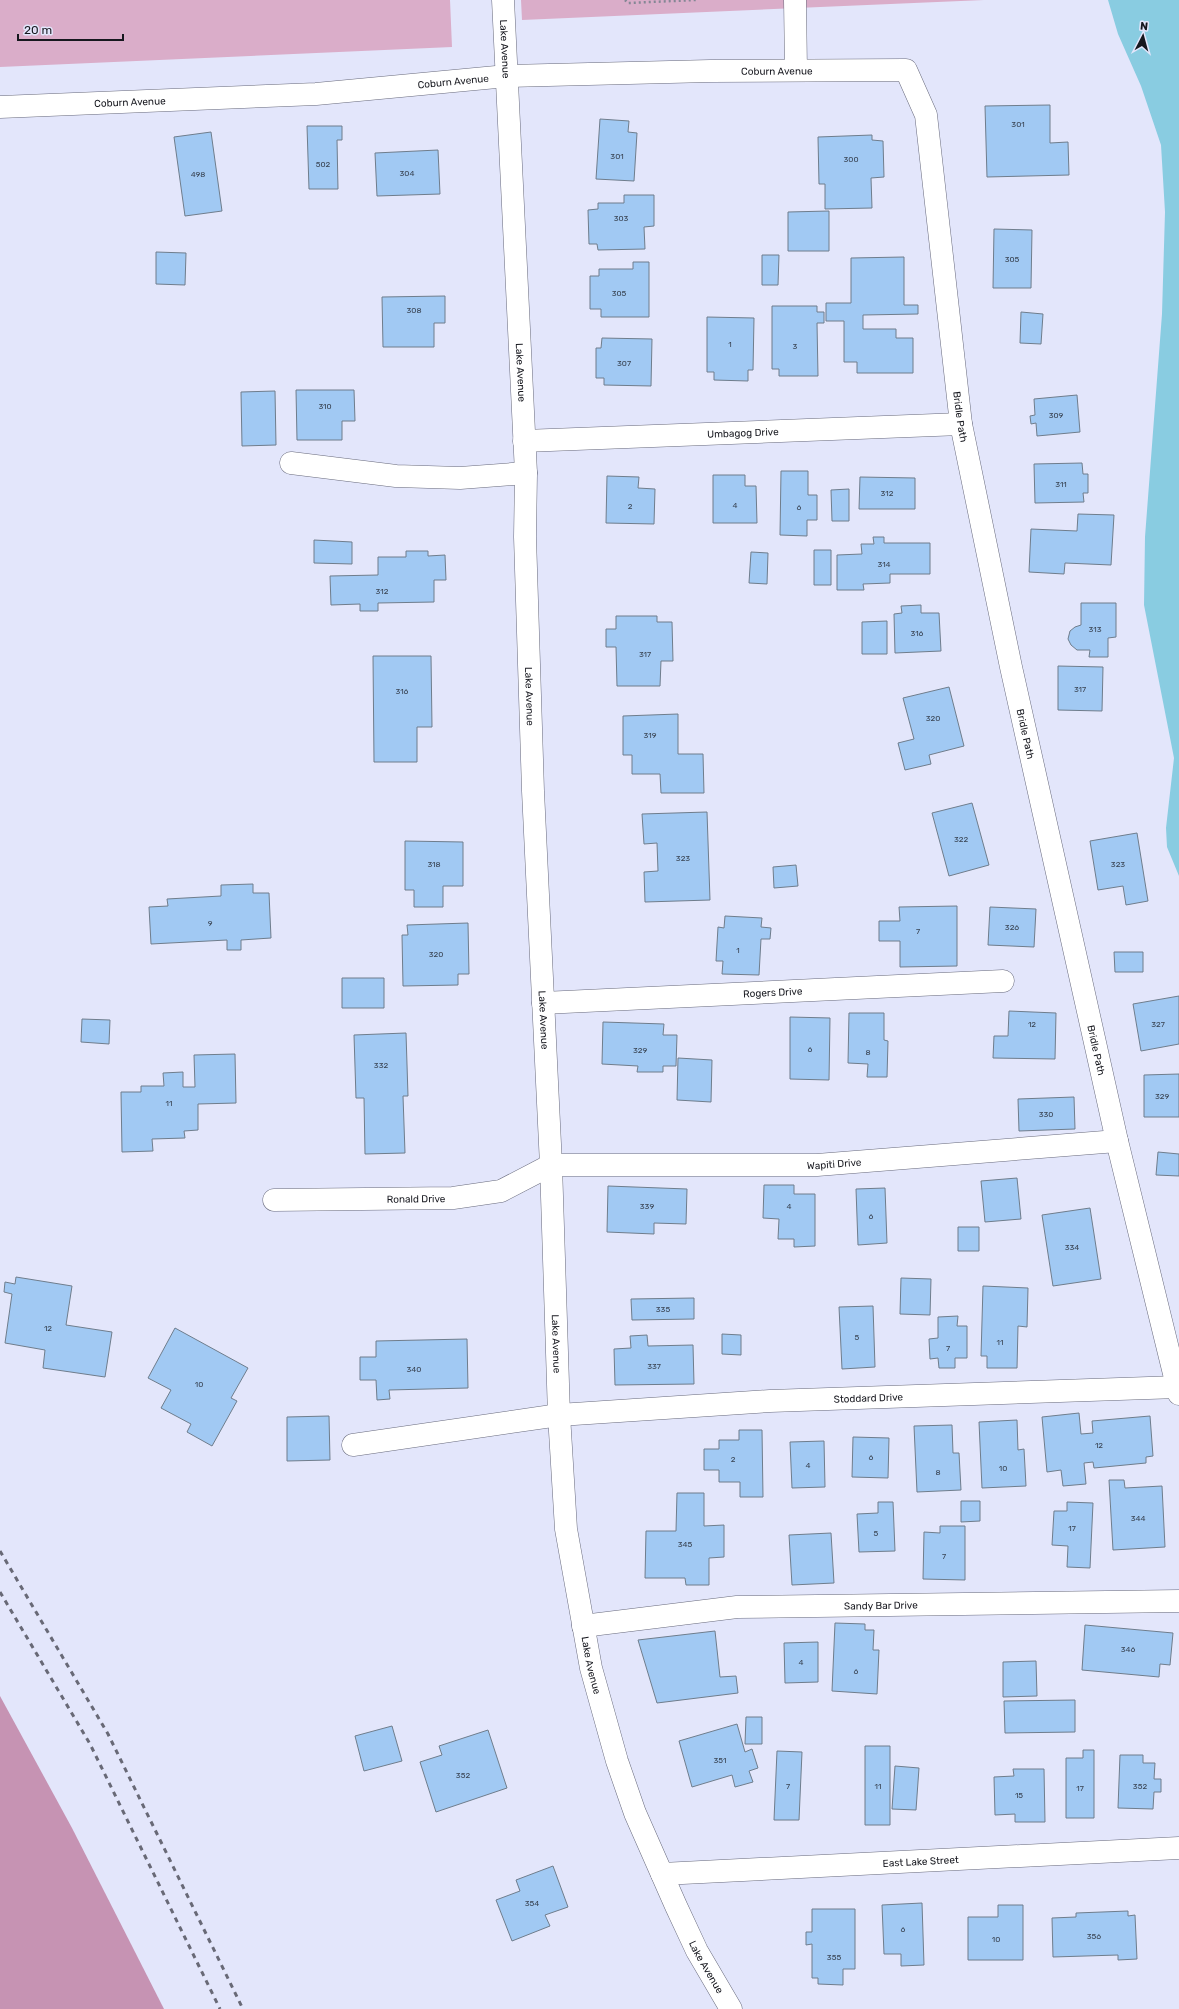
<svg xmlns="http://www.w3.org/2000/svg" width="1179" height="2009" font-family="Rubik,sans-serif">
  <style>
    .green { fill: #daadc9 }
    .forest { fill: #c693b3 }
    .water { fill: #89cce1 }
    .building { fill: #a1c9f3; stroke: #6f7d8c }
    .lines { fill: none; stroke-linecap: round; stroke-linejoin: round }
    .minor-casing { stroke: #686a7c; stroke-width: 23 }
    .major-casing { stroke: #686a7c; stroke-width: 23 }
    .path { stroke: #858795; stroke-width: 2.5; stroke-dasharray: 2 3; stroke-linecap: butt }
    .minor { stroke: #fff; stroke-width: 22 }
    .major { stroke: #fff; stroke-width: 22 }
    .rail { stroke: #686976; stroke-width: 3; stroke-dasharray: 5 5; stroke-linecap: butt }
    .labels { text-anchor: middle; stroke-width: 4; stroke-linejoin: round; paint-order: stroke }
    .number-label { font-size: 8px; fill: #394453 }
    .street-label { font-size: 10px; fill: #16171e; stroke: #e3e6fb }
  </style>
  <rect width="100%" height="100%" fill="#e3e6fb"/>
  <path class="green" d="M0,0H450L452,47L0,67Z
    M521,0H984L522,20Z"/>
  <path class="forest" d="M0,1696L72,1828L164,2009H0Z"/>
  <path class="water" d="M1108,0H1179V876L1167,847L1166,828L1174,758L1144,605L1145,537L1162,314L1165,212L1161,145L1141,86L1118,34Z"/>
  <path class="building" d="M1050,105V143L1068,142L1069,175L987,177L985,106Z
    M600,119L629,121L628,132L637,133L634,181L596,179Z
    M307,126H342V140H337L338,189H309Z
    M211,132L222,211L185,216L174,137Z
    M872,135V140L883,141L884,177L871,178L872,208L825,209V184H819L818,137Z
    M438,150L440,194L377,196L375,153Z
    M624,195H654V226L644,227L645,249L598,250L597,244H589L588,210L598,209V203H624Z
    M829,211V251H788V212Z
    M994,229L1032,230L1031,288H993Z
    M156,252L186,253L185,285L156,284Z
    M762,255H779L778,285H762Z
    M904,257V305H918V314L863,315V329H896V338H913V373H857V362H844V321H826V303H851V258Z
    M633,262H649V317H601V309H590V276H599V269H633Z
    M445,296V323H434V347H383L382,297Z
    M772,306H817V312H824V323H817L818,376H779V369H772Z
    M1021,312L1043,314L1041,344L1020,343Z
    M707,317L754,318L753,370H748V381L714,380V372H707Z
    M602,338L652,339L651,386L604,385V378H596V348H601Z
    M296,390H354L355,421H342V440H297Z
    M275,391L276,445L242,446L241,392Z
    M1077,395L1080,432L1037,436L1036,423L1031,424L1030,416L1035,415L1034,399Z
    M1082,463L1083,474H1088V493H1083L1084,502L1035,503L1034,464Z
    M781,471H808V495H817V520H807V536L780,535Z
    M713,475H745V486H756L757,523H713Z
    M607,476L639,477L638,488L655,489L654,524L606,523Z
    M860,477L915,478V509H859Z
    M849,489V521H832L831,490Z
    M1078,514L1114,515L1111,565L1065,563L1064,574L1029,572L1031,529L1077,531Z
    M873,537H884V543H930V574H890V583L863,584L864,590H837V555L862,554L861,544H874Z
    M314,540L352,542V564L314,563Z
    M814,550H831V585H814Z
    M406,551H428V556L445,555L446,580H434V602L378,603V611H360V604L331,605L330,576L378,575V557H406Z
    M751,552L768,553L767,584L749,583Z
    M1081,603H1116V637L1108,638V657H1089L1090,650H1077L1071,645L1068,639L1070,631L1075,627L1081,625Z
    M921,605V613H939L941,651L895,653L894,614L902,613L901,606Z
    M616,616H657V622H672L673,661H661L660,686H617L616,647H606V629H616Z
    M887,621V654H862V622Z
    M373,656H431L432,727H417V762H374Z
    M1058,666L1103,667L1102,711L1058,710Z
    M949,687L964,746L929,755L931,764L905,770L898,743L914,739L903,698Z
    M678,714V754H703L704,793H661L660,774H632V755H623V716Z
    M972,803L989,865L949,876L932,813Z
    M707,812L710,900L645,902L644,872L658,871L657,843L644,844L642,814Z
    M1137,833L1148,901L1126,905L1123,886L1098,890L1090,841Z
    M405,841L463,842V886H443V907H414V890H405Z
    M796,865L798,886L774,888L773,867Z
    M253,884V893H269L271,938L241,940V950H227V940L151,944L149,907L168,906L167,899L221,896V885Z
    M957,906V966L900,967V941H879V921H900L899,907Z
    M990,907L1036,909L1034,947L988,945Z
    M725,916L762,918L761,927L771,928L770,939H761L759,975L722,974L723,961H716L718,927L724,928Z
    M468,923L469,974H458V985L403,986L402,935H408L407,925Z
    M1114,952H1143V972H1115Z
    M342,978H384V1008H342Z
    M1179,996V1044L1141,1051L1133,1004Z
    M1009,1011L1056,1013L1055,1059L993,1058L994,1036H1008Z
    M849,1013H884V1040L888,1041L887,1077H867L868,1064L848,1063Z
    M790,1017L830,1018L829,1080L790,1079Z
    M82,1019L110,1020L109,1044L81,1042Z
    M603,1022L664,1024L663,1035H677L676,1066H663V1072H637L638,1066L602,1064Z
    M406,1033L408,1096H403L405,1153L365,1154L364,1098H356L354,1035Z
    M235,1054L236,1103L198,1104V1130L184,1131L185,1138L152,1139L153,1151L122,1152L121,1092H141V1086H164L163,1073L183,1072V1087H195L194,1055Z
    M678,1058L712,1060L711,1102L677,1100Z
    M1179,1074V1117H1144V1075Z
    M1074,1097L1075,1129L1019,1131L1018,1099Z
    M1158,1152L1179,1154V1176L1156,1175Z
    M1017,1178L1021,1219L985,1222L981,1181Z
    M764,1185H794V1194H815V1246L794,1247V1239H778L779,1219L763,1218Z
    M608,1186L687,1189L686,1224L654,1223V1234L607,1232Z
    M885,1188L887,1243L858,1245L856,1189Z
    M1090,1208L1101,1279L1053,1286L1042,1215Z
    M958,1227H979V1251H958Z
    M16,1277L72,1286L66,1325L112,1332L105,1377L43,1368L45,1350L5,1343L12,1294L4,1292L5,1282L15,1284Z
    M901,1278L931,1279L930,1315L900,1314Z
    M983,1286L1028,1288L1027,1327L1018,1326L1017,1368H987V1356H981Z
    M694,1298V1319L632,1320L631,1299Z
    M873,1306L875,1367L842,1369L839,1307Z
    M958,1316L957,1326H967V1358H955V1368H939L938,1358L930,1359L929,1339L938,1338V1317Z
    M175,1328L248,1368L231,1398L237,1401L212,1446L187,1432L191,1424L161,1408L171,1390L148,1378Z
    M722,1334L741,1335V1355L722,1354Z
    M647,1335L648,1346L693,1345L694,1384L615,1385L614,1349L631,1348L630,1336Z
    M467,1339L468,1388L389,1390L390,1399L377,1400L376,1380H360V1357H376V1341Z
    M1079,1413L1081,1434L1093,1433L1092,1421L1150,1416L1153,1456L1146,1457V1463L1094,1468L1093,1462L1084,1463L1086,1484L1063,1486L1061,1470L1047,1472L1042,1417Z
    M329,1416L330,1460L287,1461V1417Z
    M1017,1420L1018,1450L1024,1449L1026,1486L982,1488L979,1422Z
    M952,1425L953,1453H959L961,1490L917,1492L914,1426Z
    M739,1430H762L763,1497H740V1482H719V1470H704V1449H719V1440H739Z
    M853,1437L889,1438L888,1478L852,1477Z
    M824,1441L825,1487L792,1488L790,1442Z
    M1109,1480H1124L1125,1488L1162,1486L1165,1547L1113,1550Z
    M677,1493H704V1526L724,1525V1557L709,1558V1585H686L685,1578H645L646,1531H676Z
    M961,1501H980V1521L961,1522Z
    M878,1502H893L895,1551L859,1552L857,1514L878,1513Z
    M1067,1502L1093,1503L1090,1568L1067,1567L1068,1546L1052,1545L1054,1511H1067Z
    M940,1526H965V1580L923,1579L924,1532L940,1533Z
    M831,1533L834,1583L792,1585L789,1535Z
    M835,1623L865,1624V1630H874L873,1650H879L877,1694L832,1691Z
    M1085,1625L1173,1633L1170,1665L1160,1664L1159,1677L1082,1670Z
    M715,1631L720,1677L736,1676L738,1693L657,1703L638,1640Z
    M818,1642V1682L785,1683L784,1643Z
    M1036,1661L1037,1696L1003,1697V1662Z
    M1075,1700V1732L1005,1733L1004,1701Z
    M746,1717H762V1744H745Z
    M737,1724L745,1752L752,1749L758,1768L749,1771L753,1782L735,1787L732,1775L692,1787L679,1741Z
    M392,1726L402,1761L364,1771L355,1736Z
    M488,1730L507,1788L436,1812L420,1762L442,1755L439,1746Z
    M865,1746H890V1825H865Z
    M1083,1750H1094V1818H1066V1758H1083Z
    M777,1751L802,1752L799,1820H774Z
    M1120,1755H1143V1763H1155L1154,1779H1161V1792H1154L1153,1809L1118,1808Z
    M895,1766L919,1768L916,1810L892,1809Z
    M1013,1769H1044L1045,1822H1015V1814L995,1815L994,1777L1014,1776Z
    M553,1866L568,1907L545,1915L550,1926L512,1941L496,1900L520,1891L516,1880Z
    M922,1903L924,1965L901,1966V1954H884L882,1905Z
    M998,1905H1023V1960H968V1917H998Z
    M812,1909H855V1969H843V1985L818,1984V1978H812V1944L806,1945V1932H812Z
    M1128,1911V1916L1135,1915L1137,1959L1118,1960V1955L1053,1957L1052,1918L1076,1917V1913Z"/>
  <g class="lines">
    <defs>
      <g id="minor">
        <path d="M795,0L796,70"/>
        <path id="s1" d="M0,107L316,94L507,76L710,71L906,70L926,115L961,424L1011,667L1117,1141L1179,1394"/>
        <path id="s2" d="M524,441L961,424"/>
        <path d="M291,463L396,476L460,478L526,473"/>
        <path id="s3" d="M543,1003L1003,981"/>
        <path id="s4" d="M274,1200L453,1198L501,1191L551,1165H817L1117,1141"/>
        <path id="s5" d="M353,1445L559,1415L770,1401L1178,1387"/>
        <path id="s6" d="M583,1626L737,1607L1179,1601"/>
        <path id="s7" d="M662,1874L1179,1848"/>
      </g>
      <g id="major">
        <path id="s8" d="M503,0L526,473L525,537L533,791L551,1165L559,1415L566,1529L591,1668L617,1761L635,1813L676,1906L697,1951L731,2009"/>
      </g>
    </defs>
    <use href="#minor" class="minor-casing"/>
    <use href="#major" class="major-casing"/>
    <path class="path" d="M625,0L628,3L696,0"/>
    <use href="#minor" class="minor"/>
    <use href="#major" class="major"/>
    <path class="rail" d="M0,1551L108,1734L243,2009
      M0,1592L90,1744L220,2009"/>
  </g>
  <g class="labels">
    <g class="number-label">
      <text x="1018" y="127">301</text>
      <text x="617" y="159">301</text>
      <text x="851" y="162">300</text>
      <text x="323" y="167">502</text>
      <text x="407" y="176">304</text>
      <text x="198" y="177">498</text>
      <text x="621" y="221">303</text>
      <text x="1012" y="262">305</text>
      <text x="619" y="296">305</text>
      <text x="414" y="313">308</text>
      <text x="730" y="347">1</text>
      <text x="795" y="349">3</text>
      <text x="624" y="366">307</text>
      <text x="325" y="409">310</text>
      <text x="1056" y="418">309</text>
      <text x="1061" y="487">311</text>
      <text x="887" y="496">312</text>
      <text x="735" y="508">4</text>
      <text x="630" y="509">2</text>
      <text x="799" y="510">6</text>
      <text x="884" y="567">314</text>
      <text x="382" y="594">312</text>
      <text x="1095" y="632">313</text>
      <text x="917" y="636">316</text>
      <text x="645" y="657">317</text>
      <text x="1080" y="692">317</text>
      <text x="402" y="694">316</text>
      <text x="933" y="721">320</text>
      <text x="650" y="738">319</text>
      <text x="961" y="842">322</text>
      <text x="683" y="861">323</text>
      <text x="434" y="867">318</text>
      <text x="1118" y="867">323</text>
      <text x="210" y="926">9</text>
      <text x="1012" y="930">326</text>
      <text x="918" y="934">7</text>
      <text x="738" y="953">1</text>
      <text x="436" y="957">320</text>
      <text x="1032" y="1027">12</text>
      <text x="1158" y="1027">327</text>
      <text x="810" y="1052">6</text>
      <text x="640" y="1053">329</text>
      <text x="868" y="1055">8</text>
      <text x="381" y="1068">332</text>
      <text x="1162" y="1099">329</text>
      <text x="169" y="1106">11</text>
      <text x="1046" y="1117">330</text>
      <text x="647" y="1209">339</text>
      <text x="789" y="1209">4</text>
      <text x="871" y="1219">6</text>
      <text x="1072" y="1250">334</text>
      <text x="663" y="1312">335</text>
      <text x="48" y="1331">12</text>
      <text x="857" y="1340">5</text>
      <text x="1000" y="1345">11</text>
      <text x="948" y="1351">7</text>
      <text x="654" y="1369">337</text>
      <text x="414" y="1372">340</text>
      <text x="199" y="1387">10</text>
      <text x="1099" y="1448">12</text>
      <text x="871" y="1460">6</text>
      <text x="733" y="1462">2</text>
      <text x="808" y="1468">4</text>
      <text x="1003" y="1471">10</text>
      <text x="938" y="1475">8</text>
      <text x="1138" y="1521">344</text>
      <text x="1072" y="1531">17</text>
      <text x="876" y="1536">5</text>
      <text x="685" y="1547">345</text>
      <text x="944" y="1559">7</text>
      <text x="1128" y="1652">346</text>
      <text x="801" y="1665">4</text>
      <text x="856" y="1674">6</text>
      <text x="720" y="1763">351</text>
      <text x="463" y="1778">352</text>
      <text x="788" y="1789">7</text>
      <text x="878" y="1789">11</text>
      <text x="1140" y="1789">352</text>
      <text x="1080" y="1791">17</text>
      <text x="1019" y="1798">15</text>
      <text x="532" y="1906">354</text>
      <text x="903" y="1932">6</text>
      <text x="1094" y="1939">356</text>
      <text x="996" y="1942">10</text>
      <text x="834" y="1960">355</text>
    </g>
    <g class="street-label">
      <text dy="4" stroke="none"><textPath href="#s8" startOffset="49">Lake Avenue</textPath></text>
      <text dy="4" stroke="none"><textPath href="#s1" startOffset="778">Coburn Avenue</textPath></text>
      <text dy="4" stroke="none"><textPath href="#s1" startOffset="454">Coburn Avenue</textPath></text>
      <text dy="4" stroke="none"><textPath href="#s1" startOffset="130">Coburn Avenue</textPath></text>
      <text dy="4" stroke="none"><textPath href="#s8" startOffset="373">Lake Avenue</textPath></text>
      <text dy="4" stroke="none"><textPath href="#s1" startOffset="1260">Bridle Path</textPath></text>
      <text dy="4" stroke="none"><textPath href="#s2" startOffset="219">Umbagog Drive</textPath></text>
      <text dy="4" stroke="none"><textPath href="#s8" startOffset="697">Lake Avenue</textPath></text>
      <text dy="4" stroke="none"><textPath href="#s1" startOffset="1584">Bridle Path</textPath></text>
      <text dy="4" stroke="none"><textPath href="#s3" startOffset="230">Rogers Drive</textPath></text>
      <text dy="4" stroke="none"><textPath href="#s8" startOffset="1021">Lake Avenue</textPath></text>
      <text dy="4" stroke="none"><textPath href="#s1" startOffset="1908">Bridle Path</textPath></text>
      <text dy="4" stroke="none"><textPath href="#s4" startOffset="567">Wapiti Drive</textPath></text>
      <text dy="4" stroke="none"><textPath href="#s4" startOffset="142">Ronald Drive</textPath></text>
      <text dy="4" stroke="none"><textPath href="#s8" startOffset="1345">Lake Avenue</textPath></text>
      <text dy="4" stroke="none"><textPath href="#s5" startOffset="518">Stoddard Drive</textPath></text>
      <text dy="4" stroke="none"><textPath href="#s6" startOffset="299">Sandy Bar Drive</textPath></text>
      <text dy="4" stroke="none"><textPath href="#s8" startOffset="1669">Lake Avenue</textPath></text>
      <text dy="4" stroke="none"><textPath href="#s7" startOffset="259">East Lake Street</textPath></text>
      <text dy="4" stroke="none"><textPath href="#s8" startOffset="1993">Lake Avenue</textPath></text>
    </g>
  </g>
  <g transform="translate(1143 36) rotate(6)" stroke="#e3e6fb" stroke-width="3" paint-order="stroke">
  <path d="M0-3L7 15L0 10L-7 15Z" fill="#16171e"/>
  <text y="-6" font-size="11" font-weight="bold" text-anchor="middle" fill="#16171e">N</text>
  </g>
  <path d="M18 34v6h105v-6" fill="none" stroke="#16171e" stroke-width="2"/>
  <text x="24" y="34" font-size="12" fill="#16171e" stroke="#e3e6fb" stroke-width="3" paint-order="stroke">20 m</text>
</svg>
